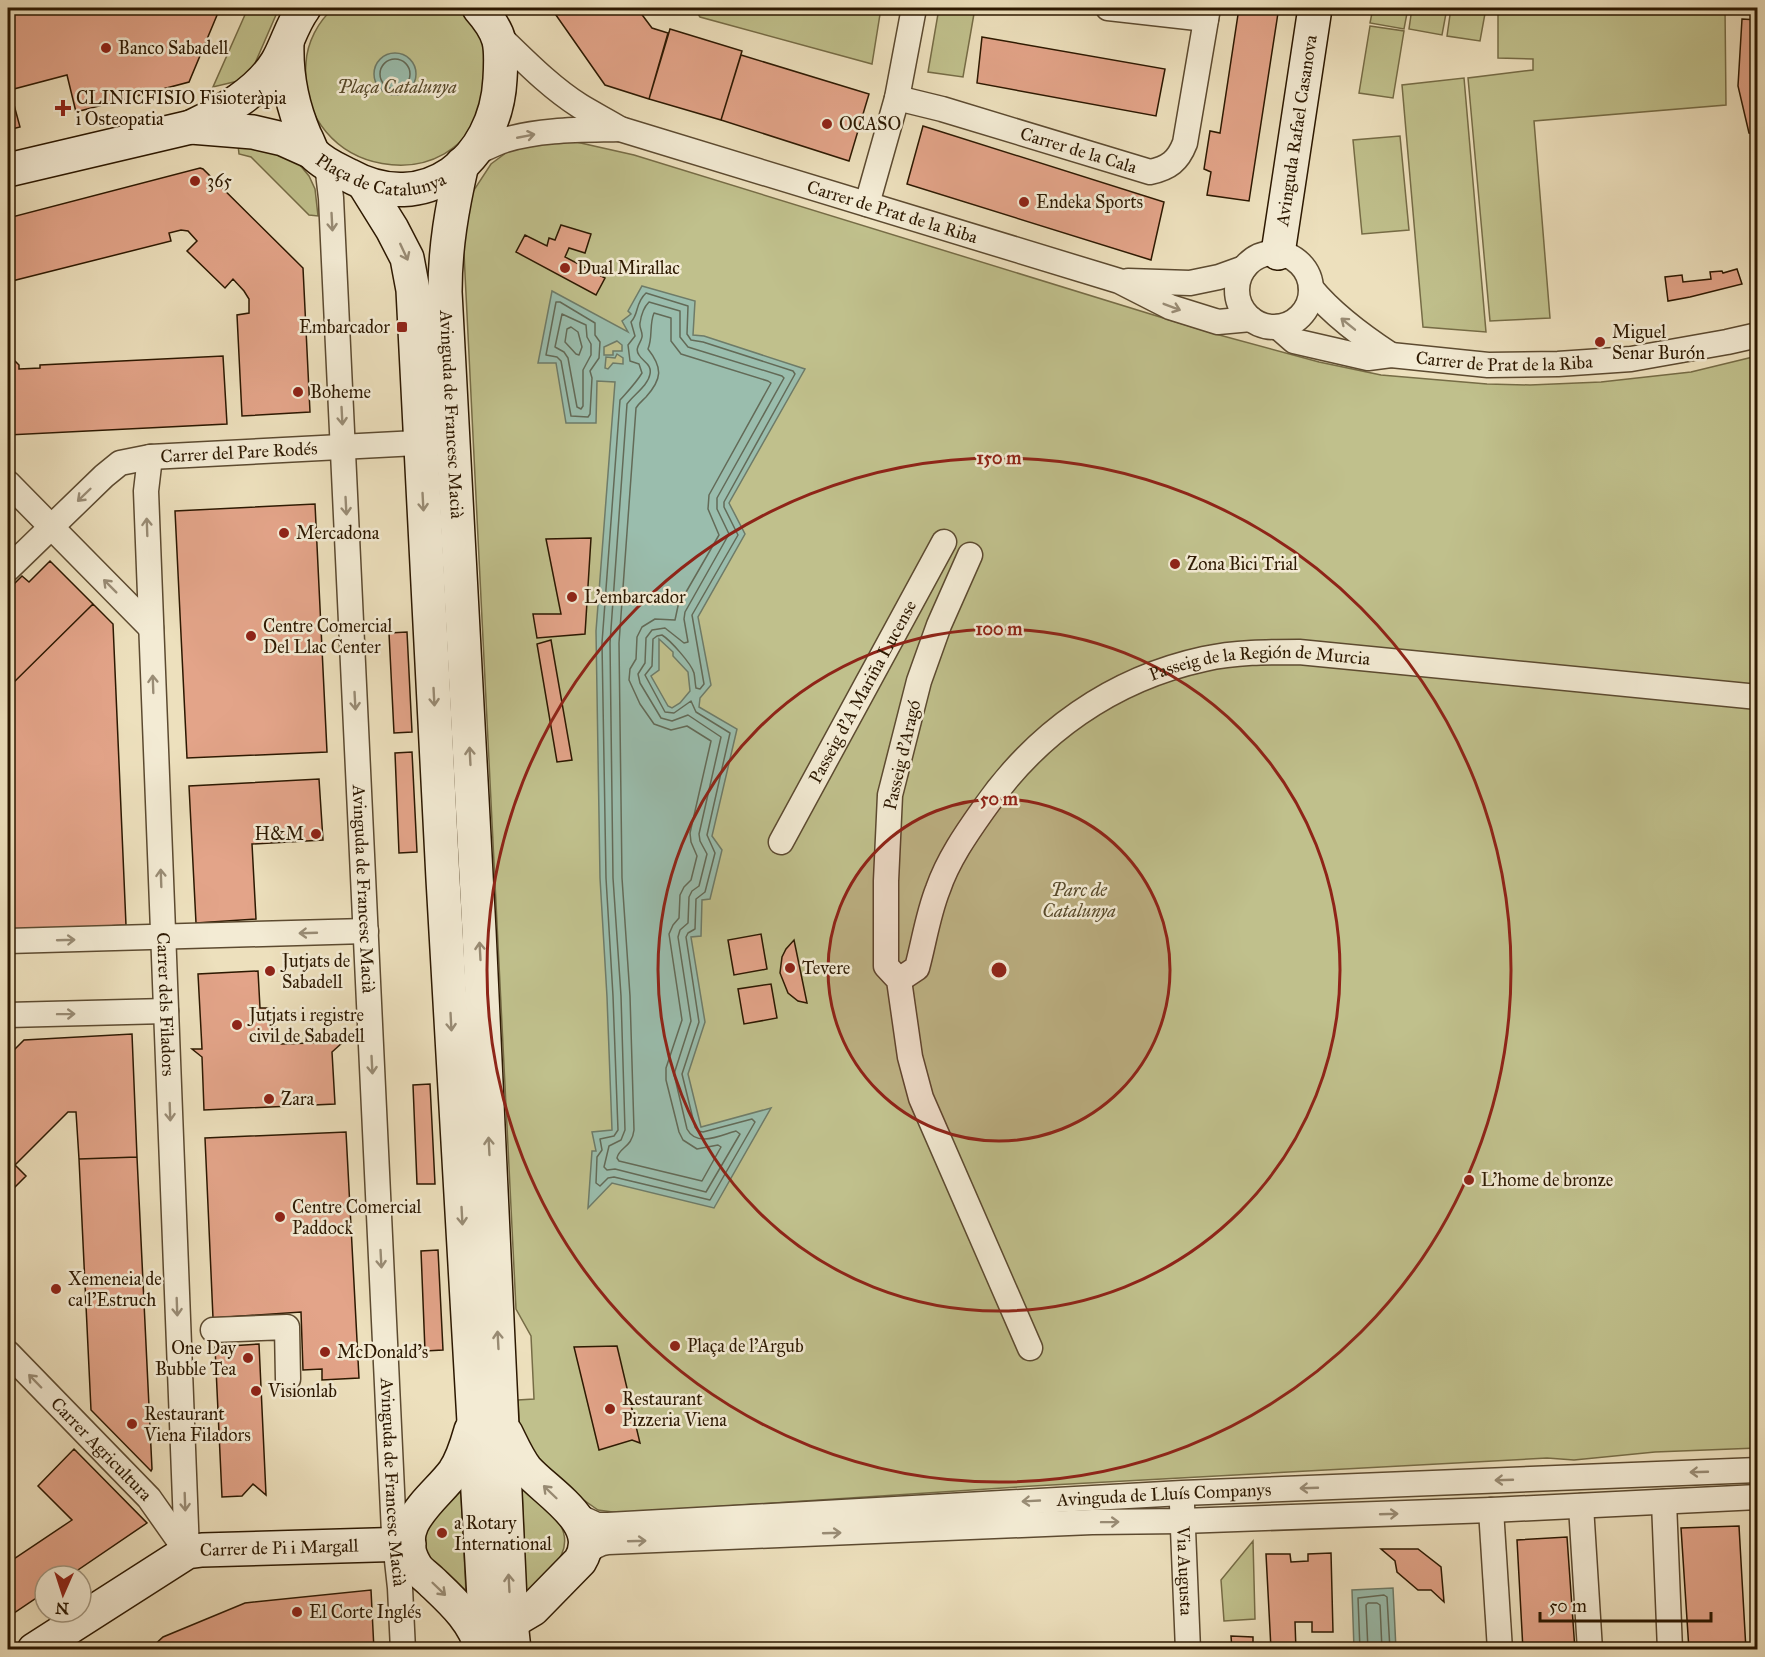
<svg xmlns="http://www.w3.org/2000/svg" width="1765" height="1657" font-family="'IM FELL Great Primer',serif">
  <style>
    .green { fill: #c0c08c; stroke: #766c46; stroke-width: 1.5 }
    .water { fill: #9abdad; stroke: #6e7b68; stroke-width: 1.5; fill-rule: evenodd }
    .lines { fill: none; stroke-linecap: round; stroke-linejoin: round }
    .shore { stroke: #636a57; stroke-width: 1.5 }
    .building { fill: #e3a489; stroke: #2c1801; stroke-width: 1.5 }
    .street-casing { stroke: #5c4a30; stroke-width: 27 }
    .secondary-casing { stroke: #2c1801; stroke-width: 36 }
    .street { stroke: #f3ebd4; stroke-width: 24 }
    .secondary { stroke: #f3ebd4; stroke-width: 33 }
    .oneway { stroke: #998c75 }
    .ring { fill: none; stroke: #8f2418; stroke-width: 3 }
    .poi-dot { fill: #8f2418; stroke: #f3ebd4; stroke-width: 2 }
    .labels { text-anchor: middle; stroke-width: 5; stroke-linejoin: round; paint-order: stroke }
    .poi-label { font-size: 18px; fill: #2c1801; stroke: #f3ebd4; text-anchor: start }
    .park-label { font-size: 18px; font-style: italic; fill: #584a2b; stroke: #f3ebd4 }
    .street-label { font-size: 18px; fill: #2c1801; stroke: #f3ebd4 }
    .centre { fill: #8f2418; stroke: #f3ebd4; stroke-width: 3 }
    .ring-label { font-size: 18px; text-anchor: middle; font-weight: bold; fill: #8f2418; stroke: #f3ebd4; stroke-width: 5; stroke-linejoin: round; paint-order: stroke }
  </style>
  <rect width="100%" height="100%" fill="#ede0bd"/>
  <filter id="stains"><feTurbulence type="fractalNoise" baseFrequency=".00333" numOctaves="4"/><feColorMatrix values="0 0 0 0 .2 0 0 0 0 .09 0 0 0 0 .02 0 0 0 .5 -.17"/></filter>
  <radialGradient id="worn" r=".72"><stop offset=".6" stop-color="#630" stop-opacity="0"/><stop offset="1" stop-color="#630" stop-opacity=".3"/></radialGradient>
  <path class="green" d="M248,8H279L253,68L242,80L213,87Z
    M334,8H460C489,41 492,57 483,99C460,204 296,178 306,63C307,43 318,21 334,8Z
    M694,8H881L872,64L700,17Z
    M939,8H975L963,77L928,72Z
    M1373,8H1408L1404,29L1370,23Z
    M1412,8H1447L1442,35L1409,29Z
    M1451,8H1486L1480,41L1447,36Z
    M1498,8H1725L1726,105L1534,121L1550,318L1490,321L1468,78L1533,70V59L1498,58Z
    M1370,26L1404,31L1393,98L1359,93Z
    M1464,78L1486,332L1423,327L1402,85Z
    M1400,136L1409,230L1362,234L1353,140Z
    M554,137L634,155L1212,333L1319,362L1381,375L1487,384L1530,385L1601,382L1691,372L1757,356V1448L1655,1452L1574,1460L1547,1458L1033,1486L620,1513L598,1510L578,1496L545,1467L520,1436L518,1400L534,1399L531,1336L516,1309L463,233L472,193L491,164L518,144Z
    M238,145L266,147L299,164L309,176L315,189L318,216L309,215L251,157L239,154Z
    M523,1489L557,1519C579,1551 549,1571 529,1592L526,1590L522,1490Z
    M459,1491L461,1494L466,1592C455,1584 433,1569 425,1559C409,1537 446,1505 459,1491Z
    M1253,1541L1255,1619L1224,1621L1221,1580Z"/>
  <path class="water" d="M374 74a21 21 0 1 1 42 0a21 21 0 1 1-42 0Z
    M642,286L695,301L693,335L704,336L805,369L729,503L745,534L698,617L711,685L700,698L699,707L737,729L712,836L722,850L710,899L702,900L701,936L691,937L705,1022L688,1074L701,1127L771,1108L714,1208L612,1183L588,1208L592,1151H596L592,1132L612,1130L607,997L600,878L596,631L615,382L597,381L596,423H566L556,363H538L552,291L628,332L622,321L631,314L628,311ZM617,341L622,345V351H613V355H604V347ZM617,354L623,358V364L613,363L608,369L605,368L606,357L615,358ZM659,639L673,652V656L688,672L690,691L680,703L672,708L668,706L651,676L659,670Z
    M1393,1588L1396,1649H1354L1352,1590Z"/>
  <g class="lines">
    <path class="shore" d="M380 74a15 15 0 1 1 30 0a15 15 0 1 1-30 0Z
      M646,293L688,306L687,334L691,340L703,342L793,371L795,374L724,502V507L738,535L692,615L704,684L700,689L696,688C695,683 695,678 694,673C691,663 670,640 662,635L657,636L653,639L652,666L645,675L665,712L674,713L691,701L696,712L730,733L707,835L715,853L705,892L696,899L695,929L688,933L686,937L699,1022L682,1074L695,1127L698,1131L703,1132L752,1119L755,1122L710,1200L614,1177L608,1178L600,1186L596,1183L597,1157L602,1150L600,1139L614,1136L618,1130L613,996L606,878L602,643L620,400C628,391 636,383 642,373L639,364L630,361L628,345L635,336L631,322C639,314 635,303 646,293Z
      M556,302H560L595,323V335L600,342L599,358L590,371L592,378L590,414L588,417L571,416L561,361L557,357L546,355Z
      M649,302L680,311V337L688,347L782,376L784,378L717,498V509L729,534L685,612L684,619L688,642L684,643L665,628L652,630L646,638L645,663L638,674L640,683L661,718L672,721L688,715L721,737L699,834L700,841L707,854L699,886L692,891L689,897L688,923L680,930L678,937L691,1021L674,1074L687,1129C697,1148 721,1135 736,1131L740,1134L706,1192L615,1169L607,1170L604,1167L609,1146L621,1140L625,1130L621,996L613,878L610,643L627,404C633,395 648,386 650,374C652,364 643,362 639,355C634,348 641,343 642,337C643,332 639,328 640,323C641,316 644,307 649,302Z
      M654,313L671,318V341L681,354L768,381L771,383L709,495L708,509L719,535L678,606L675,620L655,619L642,627L637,637L636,659L630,669L629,680L640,704L654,724L671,730L687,726L711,741L690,833L691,842L697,856L691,880L684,887L680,895L679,918L673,925L669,934L682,1020L666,1068V1080L679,1132L683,1140L697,1149L718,1145L721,1147L702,1181L619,1161L617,1158C619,1147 632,1148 634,1130L630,996L622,878L619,643L636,408C639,403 642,401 646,397C662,379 663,368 648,349C653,337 649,325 654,313Z
      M562,314L586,325L587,337L591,344V355L583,370V406L581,409L577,407L568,358L564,352L555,347Z
      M571,327L578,332L582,347L579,355L576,354L565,342L567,329Z
      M1360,1650L1358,1598L1384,1595L1387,1597L1390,1650
      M1368,1650L1366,1605L1368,1603H1377L1380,1605L1382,1650"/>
  </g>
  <path class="building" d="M8,8H220L189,82L76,112L67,75L10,90L8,80Z
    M551,8H637L652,28L668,33L649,99L605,85Z
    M1239,8H1274L1273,12L1278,13L1249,201L1207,195L1211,172L1204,169L1210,131L1220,133Z
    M1742,19L1758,20V134L1749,133L1738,86Z
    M670,29L742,51L721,120L649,99Z
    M982,37L1165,69L1156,116L977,83Z
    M741,55L869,94L849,161L721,120Z
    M10,90L20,127L8,130V91Z
    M923,126L1164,202L1151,260L907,184Z
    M200,168L203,169L303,268L310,412L242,416L237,315L249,313V299L244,291L233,279L225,288L187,251L197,241L188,231L181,230L169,233L171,241L8,282V218Z
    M561,225L591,234L585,253L569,248L565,257L605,278L596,295L516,252L525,235L547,246L549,238L555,240Z
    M1737,269L1742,284L1690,297L1668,301L1665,277L1682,275L1683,282L1711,279L1710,272L1722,271L1723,273Z
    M8,354L19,365V369L40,368V365L223,356L227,424L8,435Z
    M315,504L327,752L187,758L175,511Z
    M591,538L585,634L537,638L533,614H561L546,539Z
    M50,561L93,604L8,688V590L22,576L29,582Z
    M93,604L113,624L126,925L8,931V688Z
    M407,632L412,732L394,733L389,633Z
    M551,640L572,760L557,762L537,644Z
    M412,752L417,852L399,853L395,753Z
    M319,779L323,840L252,844L256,919L196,923L189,786Z
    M761,934L767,969L734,975L728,940Z
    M794,940L807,1003L798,1001L788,993L780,973L782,957L786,949Z
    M258,971L260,1008H268L281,1044L343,1042L332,1052L335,1104L204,1110L202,1057L192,1049H202L198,974Z
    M771,984L777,1018L744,1024L738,989Z
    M132,1034L137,1157L79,1159L76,1112H68L15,1165L26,1176L8,1194V1056L24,1040Z
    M430,1084L435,1184H417L413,1085Z
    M346,1132L359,1378L322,1380V1369L303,1370L301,1312L213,1318L205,1138Z
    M137,1157L152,1469L151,1471L91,1410L79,1159Z
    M438,1250L443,1350L425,1351L421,1251Z
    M52.5 1289a3.5 3.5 0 1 1 7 0a3.5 3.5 0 1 1-7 0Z
    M259,1344L266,1495L253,1484L242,1496L222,1497L215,1347Z
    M617,1346L640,1443L632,1440L599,1450L574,1347Z
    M74,1449L147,1523L69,1576H45V1592L8,1617V1563L72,1520L38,1486Z
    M1739,1526L1746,1650H1689L1681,1528Z
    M1567,1537L1575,1650H1523L1517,1540Z
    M1381,1549H1418L1441,1567L1444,1602L1431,1590H1418L1397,1572L1395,1561Z
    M1331,1553L1333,1632H1312V1622H1295L1296,1650H1232L1231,1636L1253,1637V1649H1271L1266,1554H1290L1291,1562L1308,1561V1554Z
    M371,1590L374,1650H149L163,1637L245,1603Z"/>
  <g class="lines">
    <defs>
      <g id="street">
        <path d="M1108,8L1206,19"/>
        <path id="s1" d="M499,36C524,60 550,87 580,106C593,114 607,121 620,129L1119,281L1170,307L1218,322L1251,319"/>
        <path id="s2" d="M897,98L942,109L1150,172C1169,168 1178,161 1185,143L1208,8"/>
        <path d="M471,155C482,150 493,144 505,140C542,129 582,130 620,129"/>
        <path id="s3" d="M327,164L331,198L394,1533L400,1588L403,1650"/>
        <path d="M867,204L897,98L914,8"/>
        <circle cx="1274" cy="290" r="37"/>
        <path d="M1128,281L1190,283L1219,277L1244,268"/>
        <path d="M1311,288C1333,315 1362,336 1391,355"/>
        <path id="s4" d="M1278,327L1294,341L1368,358L1391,355L1488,365L1558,364L1631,359L1727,342L1758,335"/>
        <path id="s5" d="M150,457L146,491L187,1552"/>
        <path d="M8,483L151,628"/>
        <path d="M970,555L939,625L919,681L890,795L886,881V966L899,980L910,1057L921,1098L1030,1348"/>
        <path id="s6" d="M8,569L104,476L120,463L150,457L436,442"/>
        <path id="s7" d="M781,842L944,542"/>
        <path d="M8,941L366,931"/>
        <path id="s8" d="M899,980L917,968C924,942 928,914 938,889C948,860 966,834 983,810C1036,733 1112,679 1204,659C1235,652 1268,652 1299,652L1758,697"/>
        <path d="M8,1015L166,1011"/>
        <path d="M213,1330L287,1327L288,1379"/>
        <path id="s9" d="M8,1353L149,1498L187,1552"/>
        <path d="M1664,1502L1670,1650"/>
        <path id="s10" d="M1182,1505L1188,1650"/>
        <path d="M1581,1506L1590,1650"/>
        <path d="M1491,1510L1500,1650"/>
        <path id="s11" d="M575,1515L597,1525H608L1182,1493L1758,1470"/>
        <path d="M583,1556C591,1549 597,1543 608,1542L1092,1522L1182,1521L1491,1510L1758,1497"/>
      </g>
      <g id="secondary">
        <path id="s12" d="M287,43C286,75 292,106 305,136C308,141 310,148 313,153C322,163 336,169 348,175C425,218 496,160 500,79C502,45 502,34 479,8"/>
        <path d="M191,127L253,132L283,139L312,152"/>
        <path id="s13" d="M462,164C452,208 445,247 445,292L479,931L511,1622L514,1650"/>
        <path d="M8,170L191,127C222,112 258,93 277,62C287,45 292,24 304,8"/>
        <path d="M364,184L392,229L407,258L413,290L443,879L487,1650"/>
        <path id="s14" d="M1278,253L1315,8"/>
        <path d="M471,1430C467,1444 463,1459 454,1472C434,1499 391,1525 415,1565C418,1571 426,1576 431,1581C452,1601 474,1620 482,1650"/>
        <path d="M493,1622H511L533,1609L580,1561C603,1523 547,1493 526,1469C518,1459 512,1445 506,1433"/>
        <path id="s15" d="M34,1650L187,1552L202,1550L409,1544"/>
      </g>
    </defs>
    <use href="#street" class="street-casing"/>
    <use href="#secondary" class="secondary-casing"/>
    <use href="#street" class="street"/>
    <use href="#secondary" class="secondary"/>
  </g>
  <defs><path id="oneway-shaft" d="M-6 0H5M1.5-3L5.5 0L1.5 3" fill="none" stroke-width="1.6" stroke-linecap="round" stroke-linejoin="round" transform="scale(1.5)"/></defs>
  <g class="oneway">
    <use href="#oneway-shaft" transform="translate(526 136) rotate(-11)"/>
    <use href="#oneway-shaft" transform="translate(332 222) rotate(87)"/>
    <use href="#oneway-shaft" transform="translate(404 252) rotate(65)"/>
    <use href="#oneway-shaft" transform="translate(1172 307) rotate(21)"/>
    <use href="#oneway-shaft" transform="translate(1348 324) rotate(-141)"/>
    <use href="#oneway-shaft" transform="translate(342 416) rotate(87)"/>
    <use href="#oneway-shaft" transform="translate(84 495) rotate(136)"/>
    <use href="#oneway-shaft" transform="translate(423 502) rotate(87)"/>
    <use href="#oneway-shaft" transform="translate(346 506) rotate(87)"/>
    <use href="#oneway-shaft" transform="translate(147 527) rotate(-92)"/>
    <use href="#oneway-shaft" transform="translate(110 586) rotate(-135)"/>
    <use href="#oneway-shaft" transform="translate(153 684) rotate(-92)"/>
    <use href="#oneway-shaft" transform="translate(434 697) rotate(87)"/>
    <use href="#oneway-shaft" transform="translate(355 701) rotate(87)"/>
    <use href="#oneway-shaft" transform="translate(470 756) rotate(-93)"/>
    <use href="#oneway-shaft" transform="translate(161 878) rotate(-92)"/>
    <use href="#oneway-shaft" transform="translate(308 933) rotate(178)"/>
    <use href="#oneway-shaft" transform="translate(66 940) rotate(-2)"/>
    <use href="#oneway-shaft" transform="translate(480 951) rotate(-93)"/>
    <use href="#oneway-shaft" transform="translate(66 1014) rotate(-1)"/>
    <use href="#oneway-shaft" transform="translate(451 1022) rotate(87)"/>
    <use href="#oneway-shaft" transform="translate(372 1065) rotate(87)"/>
    <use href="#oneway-shaft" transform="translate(170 1112) rotate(88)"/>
    <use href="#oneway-shaft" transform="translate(489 1146) rotate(-93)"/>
    <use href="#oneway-shaft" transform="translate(462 1216) rotate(87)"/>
    <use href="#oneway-shaft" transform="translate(381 1259) rotate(87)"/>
    <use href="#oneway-shaft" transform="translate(177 1307) rotate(88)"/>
    <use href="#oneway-shaft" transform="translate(498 1340) rotate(-93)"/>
    <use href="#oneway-shaft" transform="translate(35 1381) rotate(-134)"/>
    <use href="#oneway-shaft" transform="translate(1699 1472) rotate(178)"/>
    <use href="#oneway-shaft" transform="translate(1504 1480) rotate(178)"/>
    <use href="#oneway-shaft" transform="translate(1309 1488) rotate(178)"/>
    <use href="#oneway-shaft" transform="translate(550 1492) rotate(-136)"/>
    <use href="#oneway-shaft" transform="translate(1031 1501) rotate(177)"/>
    <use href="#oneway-shaft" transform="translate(185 1502) rotate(88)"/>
    <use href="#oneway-shaft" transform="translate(1389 1514) rotate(-2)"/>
    <use href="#oneway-shaft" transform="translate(1110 1522) rotate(-1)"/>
    <use href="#oneway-shaft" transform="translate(832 1533) rotate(-2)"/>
    <use href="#oneway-shaft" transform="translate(637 1541) rotate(-2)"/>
    <use href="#oneway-shaft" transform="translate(509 1583) rotate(-93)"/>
    <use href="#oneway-shaft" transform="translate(439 1589) rotate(44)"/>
  </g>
  <circle cx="999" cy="970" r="171" fill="#8f2418" fill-opacity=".12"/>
  <g class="ring">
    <circle cx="999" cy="970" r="171"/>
    <circle cx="999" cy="970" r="341"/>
    <circle cx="999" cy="970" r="512"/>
  </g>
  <g class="poi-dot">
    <circle cx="106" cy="48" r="6"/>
    <path d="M60 99h6v6h6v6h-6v6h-6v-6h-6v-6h6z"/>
    <circle cx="827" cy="124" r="6"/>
    <circle cx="195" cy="181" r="6"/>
    <circle cx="1024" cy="202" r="6"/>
    <circle cx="565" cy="268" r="6"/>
    <rect x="396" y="321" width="12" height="12" rx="3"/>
    <circle cx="1600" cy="342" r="6"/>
    <circle cx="298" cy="392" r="6"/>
    <circle cx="284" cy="533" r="6"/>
    <circle cx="1175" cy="564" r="6"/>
    <circle cx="572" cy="597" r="6"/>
    <circle cx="251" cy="636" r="6"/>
    <circle cx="316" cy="834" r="6"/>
    <circle cx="790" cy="968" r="6"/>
    <circle cx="270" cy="971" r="6"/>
    <circle cx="237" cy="1025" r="6"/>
    <circle cx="269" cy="1099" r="6"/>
    <circle cx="1469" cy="1180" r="6"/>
    <circle cx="280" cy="1217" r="6"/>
    <circle cx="56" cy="1289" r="6"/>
    <circle cx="675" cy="1346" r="6"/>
    <circle cx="325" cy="1352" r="6"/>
    <circle cx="248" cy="1358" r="6"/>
    <circle cx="256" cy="1391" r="6"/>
    <circle cx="610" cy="1409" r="6"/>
    <circle cx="132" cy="1424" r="6"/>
    <circle cx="442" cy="1533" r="6"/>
    <circle cx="297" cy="1612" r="6"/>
  </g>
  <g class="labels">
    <g class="poi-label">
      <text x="118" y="54">Banco Sabadell</text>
      <text x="76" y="104">CLINICFISIO Fisioteràpia<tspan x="76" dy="21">i Osteopatia</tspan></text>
      <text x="839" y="130">OCASO</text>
      <text x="207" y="187">365</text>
      <text x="1036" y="208">Endeka Sports</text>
      <text x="577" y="274">Dual Mirallac</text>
      <text x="390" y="333" text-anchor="end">Embarcador</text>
      <text x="1612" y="338">Miguel<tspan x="1612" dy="21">Senar Burón</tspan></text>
      <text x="310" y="398">Boheme</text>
      <text x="296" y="539">Mercadona</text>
      <text x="1187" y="570">Zona Bici Trial</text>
      <text x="584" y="603">L'embarcador</text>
      <text x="263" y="632">Centre Comercial<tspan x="263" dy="21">Del Llac Center</tspan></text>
      <text x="304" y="840" text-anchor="end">H&amp;M</text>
      <text x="282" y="967">Jutjats de<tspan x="282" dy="21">Sabadell</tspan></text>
      <text x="802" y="974">Tevere</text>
      <text x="249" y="1021">Jutjats i registre<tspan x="249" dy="21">civil de Sabadell</tspan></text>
      <text x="281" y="1105">Zara</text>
      <text x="1481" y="1186">L'home de bronze</text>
      <text x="292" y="1213">Centre Comercial<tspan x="292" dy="21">Paddock</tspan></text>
      <text x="68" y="1285">Xemeneia de<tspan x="68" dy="21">ca l'Estruch</tspan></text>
      <text x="687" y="1352">Plaça de l'Argub</text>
      <text x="236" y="1354" text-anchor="end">One Day<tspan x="236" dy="21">Bubble Tea</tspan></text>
      <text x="337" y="1358">McDonald's</text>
      <text x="268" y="1397">Visionlab</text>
      <text x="622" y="1405">Restaurant<tspan x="622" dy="21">Pizzeria Viena</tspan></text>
      <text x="144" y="1420">Restaurant<tspan x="144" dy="21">Viena Filadors</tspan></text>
      <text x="454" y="1529">a Rotary<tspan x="454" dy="21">International</tspan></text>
      <text x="309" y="1618">El Corte Inglés</text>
    </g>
    <g class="park-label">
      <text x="397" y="93">Plaça Catalunya</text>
      <text x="1079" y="896">Parc de<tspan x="1079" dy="21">Catalunya</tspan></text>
    </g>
    <g class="street-label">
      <text dy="6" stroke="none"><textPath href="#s14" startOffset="124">Avinguda Rafael Casanova</textPath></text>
      <text dy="6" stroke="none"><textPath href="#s2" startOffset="189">Carrer de la Cala</textPath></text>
      <text dy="6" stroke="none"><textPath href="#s12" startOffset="189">Plaça de Catalunya</textPath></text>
      <text dy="6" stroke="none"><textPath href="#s1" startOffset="438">Carrer de Prat de la Riba</textPath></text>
      <text dy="6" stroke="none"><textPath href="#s4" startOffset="234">Carrer de Prat de la Riba</textPath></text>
      <text dy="6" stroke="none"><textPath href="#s13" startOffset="252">Avinguda de Francesc Macià</textPath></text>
      <text dy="6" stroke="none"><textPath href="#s6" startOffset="274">Carrer del Pare Rodés</textPath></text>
      <text dy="6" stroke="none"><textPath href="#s8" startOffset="524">Passeig de la Región de Murcia</textPath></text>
      <text dy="6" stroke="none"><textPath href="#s7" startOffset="171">Passeig d'A Mariña Lucense</textPath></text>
      <text transform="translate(902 755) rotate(-77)" y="6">Passeig d'Aragó</text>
      <text dy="6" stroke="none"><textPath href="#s3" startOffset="726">Avinguda de Francesc Macià</textPath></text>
      <text dy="6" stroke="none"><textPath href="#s5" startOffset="548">Carrer dels Filadors</textPath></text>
      <text dy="6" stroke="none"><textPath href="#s9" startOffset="134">Carrer Agricultura</textPath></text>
      <text dy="6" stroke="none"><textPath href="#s3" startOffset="1320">Avinguda de Francesc Macià</textPath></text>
      <text dy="6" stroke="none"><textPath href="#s11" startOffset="592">Avinguda de Lluís Companys</textPath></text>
      <text dy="6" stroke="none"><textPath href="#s15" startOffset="274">Carrer de Pi i Margall</textPath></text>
      <text dy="6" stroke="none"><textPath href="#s10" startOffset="66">Via Augusta</textPath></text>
    </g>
  </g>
  <circle cx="999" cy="970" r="9" class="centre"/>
  <g class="ring-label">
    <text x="999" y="464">150 m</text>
    <text x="999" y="635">100 m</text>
    <text x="999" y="805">50 m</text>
  </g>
  <rect width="1765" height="1657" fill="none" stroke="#ede0bd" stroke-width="30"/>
  <rect x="9" y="9" width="1747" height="1639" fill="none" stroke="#2c1801" stroke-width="3"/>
  <rect x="15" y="15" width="1735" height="1627" fill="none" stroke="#2c1801" stroke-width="1.5"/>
  <g transform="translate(63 1594) rotate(183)"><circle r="28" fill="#f3ebd4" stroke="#a39780" stroke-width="1.5"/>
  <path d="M0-4.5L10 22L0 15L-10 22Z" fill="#8f2418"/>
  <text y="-9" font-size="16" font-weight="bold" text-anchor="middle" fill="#2c1801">N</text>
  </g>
  <path d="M1540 1612v9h171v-9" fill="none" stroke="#2c1801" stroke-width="3"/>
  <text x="1549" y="1612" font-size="18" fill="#2c1801" stroke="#f3ebd4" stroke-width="4.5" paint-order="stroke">50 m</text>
  <rect width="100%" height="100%" filter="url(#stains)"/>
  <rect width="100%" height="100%" fill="url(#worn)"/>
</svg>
